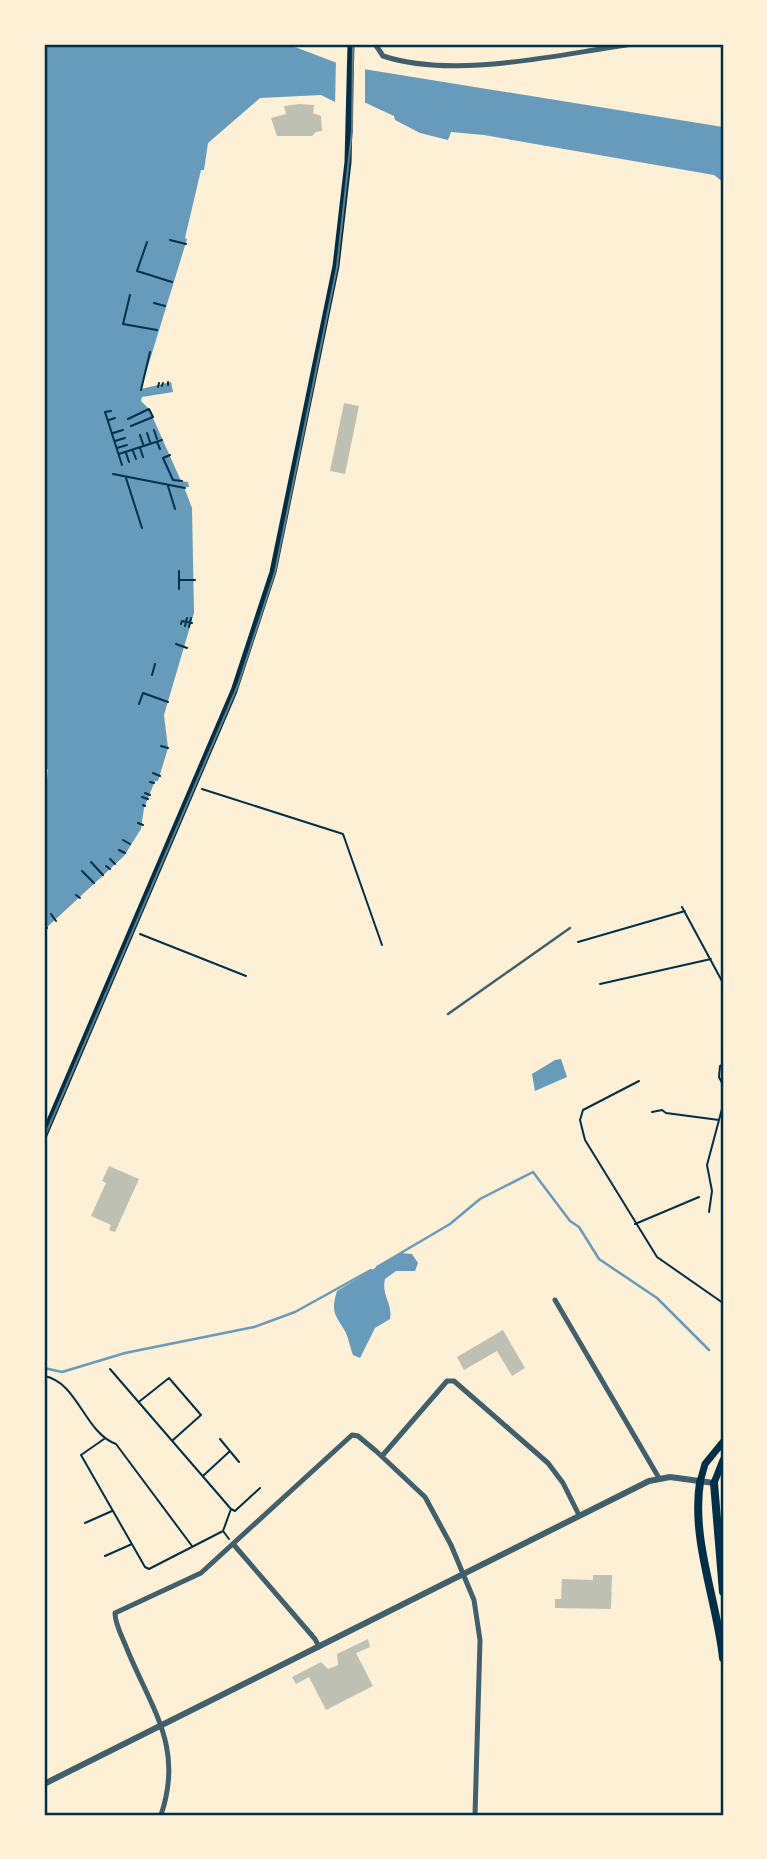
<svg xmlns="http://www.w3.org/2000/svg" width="767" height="1859" font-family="'PT Sans',sans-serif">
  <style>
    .water { fill: #669bbc }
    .pier { fill: #fdf0d5 }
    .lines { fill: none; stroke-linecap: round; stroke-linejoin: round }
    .stream { stroke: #669bbc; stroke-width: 2.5 }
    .building { fill: #bec0b2 }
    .path { stroke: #003049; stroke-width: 2 }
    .service { stroke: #3f606c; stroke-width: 2.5 }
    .minor { stroke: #3f606c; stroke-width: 5 }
    .tertiary { stroke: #3f606c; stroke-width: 6 }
    .secondary { stroke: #003049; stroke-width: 7 }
    .trunk { stroke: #003049; stroke-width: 8 }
    .tram { stroke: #657d81; stroke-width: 2 }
    .neatline { fill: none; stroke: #003049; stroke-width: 2.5 }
  </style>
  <rect width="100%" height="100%" fill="#fdf0d5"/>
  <path class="water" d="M44,44H287L345,66L723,127V182L714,175L484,135L451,132L448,140L420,133L395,120L394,116L366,103L335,102L321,95L260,98L208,143L204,170H201L185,238L187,239L141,389L171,382L173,392L142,397L141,401L149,409L181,481L188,482L189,487H184L192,508L194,613L164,715L168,748L158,781H155L144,808L141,829L124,856L44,930V802L48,770L44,765Z
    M561,1059L567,1077L535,1091L532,1074L555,1060Z
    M400,1253L412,1254L418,1263L415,1271H396L385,1279C381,1295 393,1304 390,1319L375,1328L360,1358L353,1355C350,1348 349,1340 346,1333C336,1315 330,1314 337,1291Z"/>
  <path class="pier" d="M336,59L365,65V106L335,105Z"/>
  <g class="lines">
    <path class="stream" d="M377,1267L450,1224L480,1199L533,1172L570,1221L579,1227L599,1259L657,1298L709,1350
      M44,1368L62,1372L125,1353L254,1327L295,1312L371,1270"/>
  </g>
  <path class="building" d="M299,104L314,105L313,113L321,116L322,131L316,132L312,136H277L271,118L286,114L284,106Z
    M344,403L359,406L345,474L330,471Z
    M109,1166L139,1179L115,1232L109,1230L111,1225L91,1216L106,1183L102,1181Z
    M503,1330L525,1368L512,1376L497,1351L464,1370L457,1357Z
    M593,1575H612L611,1609L555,1608V1599H561L562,1579L593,1580Z
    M368,1639L370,1647L356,1653L373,1686L326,1710L309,1677L296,1684L292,1677L321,1662L328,1669L338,1665L337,1654Z"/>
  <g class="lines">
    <path class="path" d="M170,240L186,244
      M147,242L137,271L172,282
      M130,295L123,324L157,330
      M154,303L165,306
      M168,385V382
      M162,386L163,383
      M158,387L159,383
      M141,390L150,352
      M111,411L105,412L122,465
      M128,419L149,409L153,417L131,426
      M109,420L115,418
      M154,430L157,439
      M113,433L123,430
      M147,433L150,442
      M140,435L143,444
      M115,441L125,438
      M157,442L160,449
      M117,448L127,445
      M140,448L143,457
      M133,451L136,459
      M126,453L129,462
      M119,454L162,440
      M170,455L163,458L173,480L182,481
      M113,474L185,488
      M126,478L142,528
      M168,486L175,509
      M179,571V589
      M179,580H195
      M181,624L182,621L192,623
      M185,626L187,618
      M189,627L191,618
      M176,644L187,648
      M152,675L155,664
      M139,704L143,693L168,702
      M161,746L168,748
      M153,773L160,776
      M150,782L154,783
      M202,789L343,834L382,945
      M145,793L150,795
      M142,797L148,799
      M143,805L145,806
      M138,823L143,825
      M123,840L130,844
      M119,850L125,853
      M110,859L115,864
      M91,862L103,875
      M106,866L110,869
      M82,871L94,883
      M76,895L80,898
      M682,907L723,983
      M51,914L56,921
      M44,925L47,928
      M140,934L246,976
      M578,942L685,911
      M600,984L711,959
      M723,1064L720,1066L719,1077L723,1085
      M639,1081L583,1110L580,1120L585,1140L657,1257L723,1303
      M652,1112L662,1110L666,1113L719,1120
      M709,1212L712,1191L707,1165L723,1105
      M635,1224L699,1197
      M110,1369L231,1509L223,1531L229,1539
      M44,1376C78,1382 84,1432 116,1444L192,1546
      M140,1401L169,1378L201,1415L173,1440
      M104,1439L81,1455L145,1567L149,1569L223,1531
      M220,1439L239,1462
      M204,1475L230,1451
      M231,1509L235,1511L260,1488
      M85,1523L112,1511
      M105,1556L132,1544"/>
    <path class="service" d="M448,1014L570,928"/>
    <path class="minor" d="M375,44L383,56C457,80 557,54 634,44
      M555,1300L659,1478
      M382,1456L447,1381H454L548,1463L563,1483L579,1515
      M234,1545L315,1639L319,1647
      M161,1815C184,1747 152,1710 127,1649C123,1638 115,1625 115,1613L201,1573L352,1435L358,1436L376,1451L425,1497L451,1545L474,1600L480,1640L475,1815"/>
    <path class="tertiary" d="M44,1784L649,1481L670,1477L714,1483"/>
    <path class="secondary" d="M44,1135L234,691L273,572L336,266L348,162L351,44
      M700,1482L705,1464L723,1442
      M714,1483L723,1460"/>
    <path class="trunk" d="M700,1482C691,1540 717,1601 723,1658
      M714,1483L723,1592"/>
    <path class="tram" d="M44,1138L238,685L275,572L337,267L352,131L353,44"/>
  </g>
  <rect width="767" height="1859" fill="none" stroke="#fdf0d5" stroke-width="91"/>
  <rect x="46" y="46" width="676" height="1768" class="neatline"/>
</svg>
